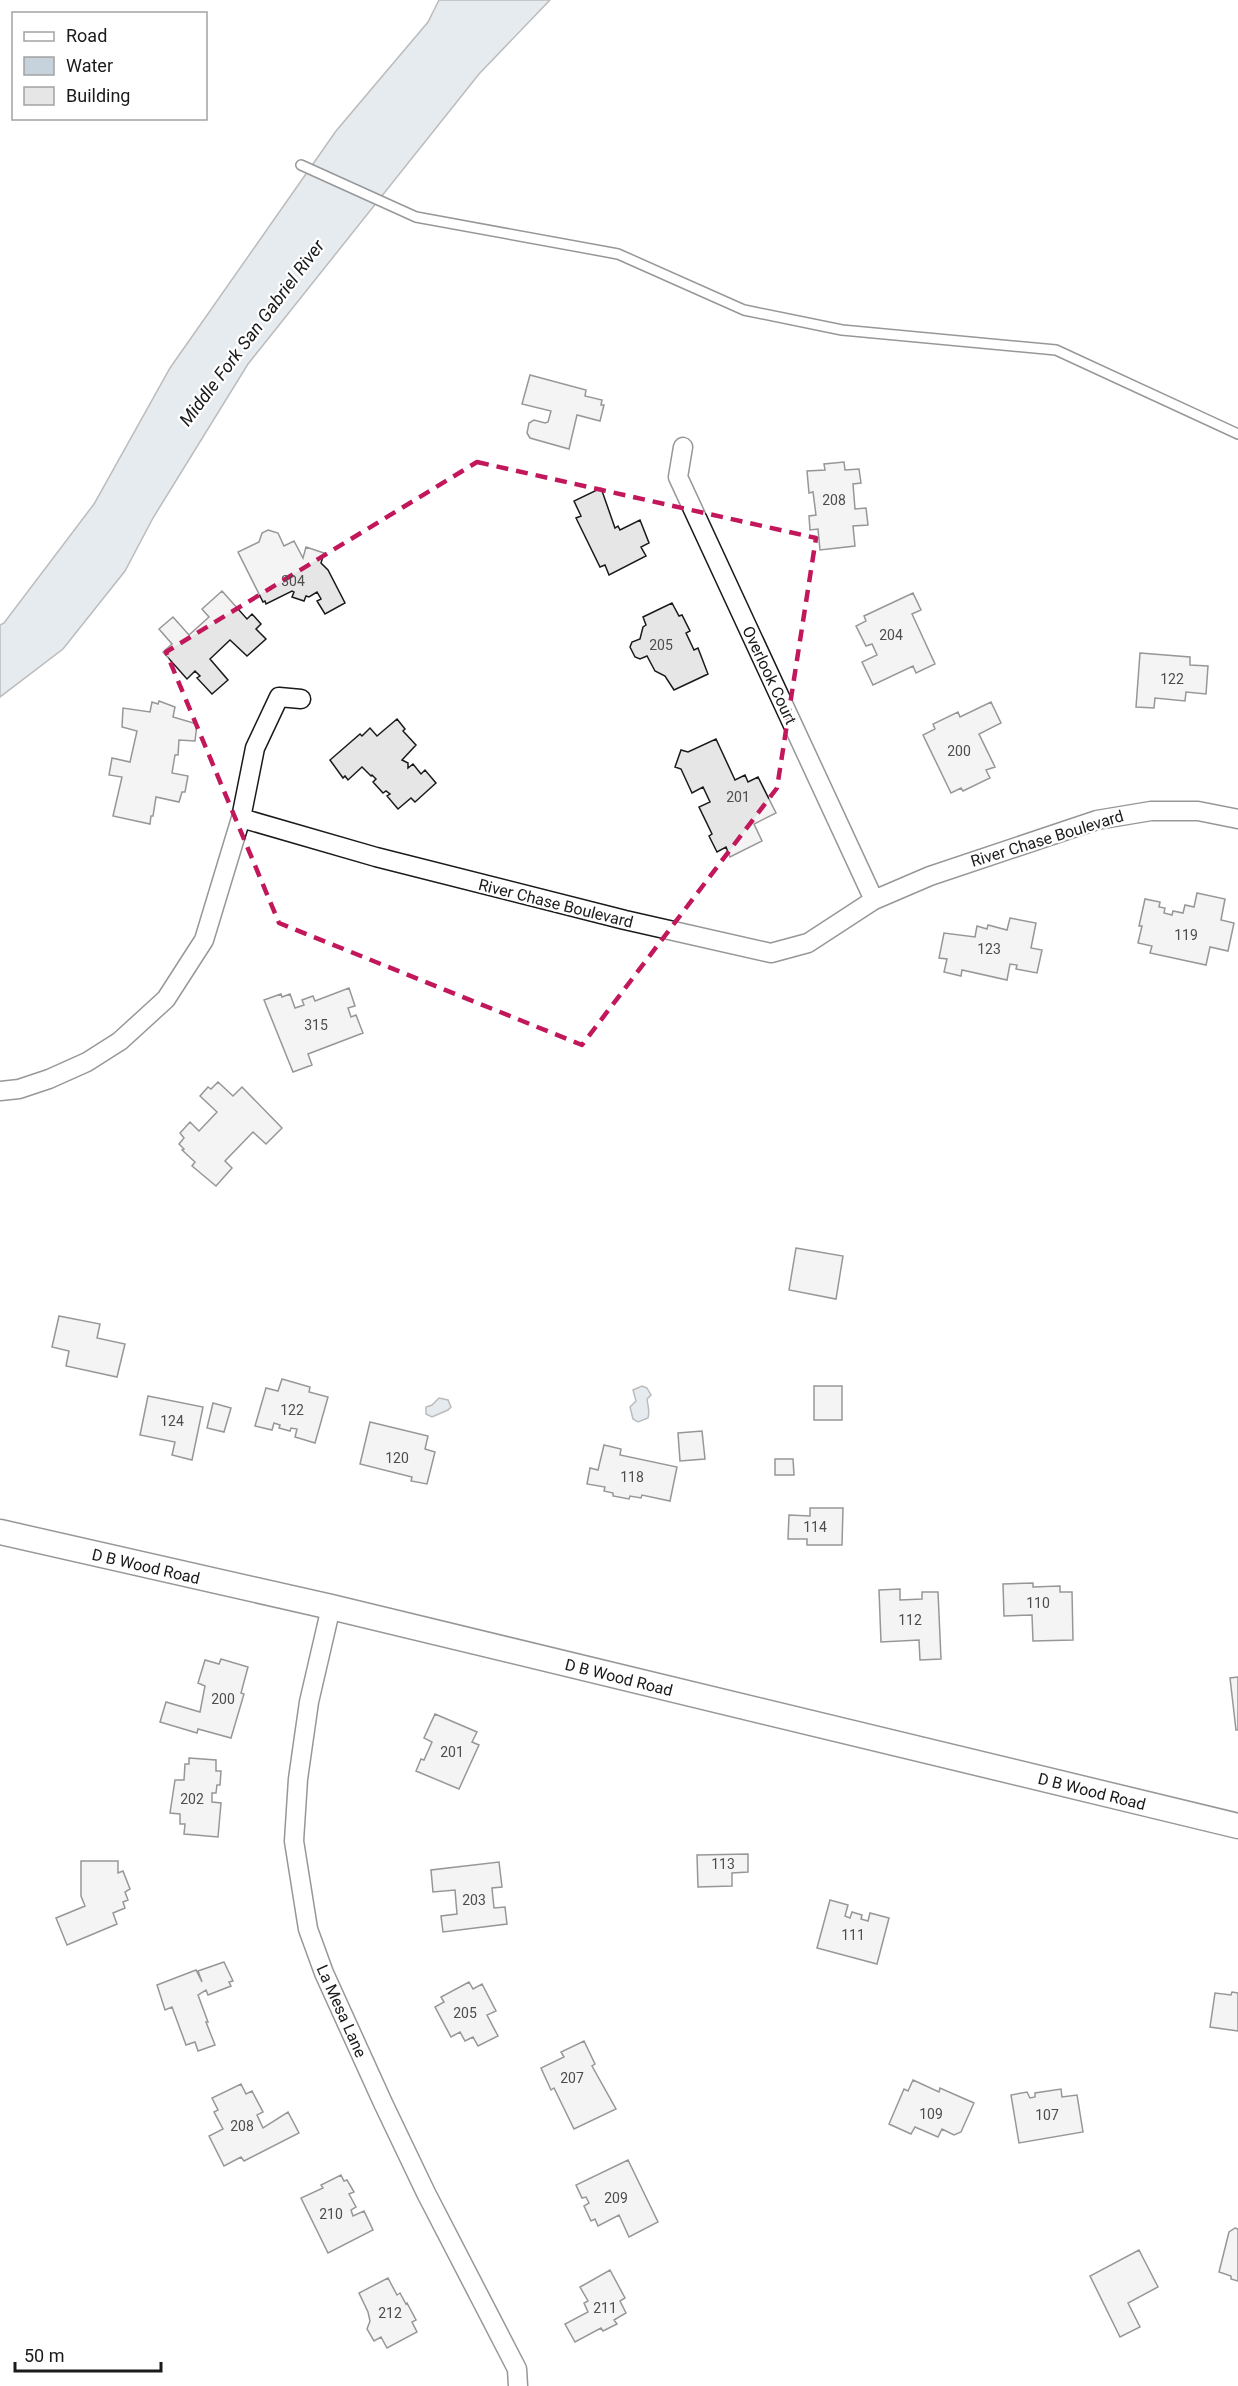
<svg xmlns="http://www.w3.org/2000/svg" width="1238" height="2386" font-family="Roboto,sans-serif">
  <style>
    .water { fill: #c6d2dc; stroke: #6a6a6a; stroke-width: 1.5 }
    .building { fill: #e6e6e6; stroke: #1a1a1a; stroke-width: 1.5 }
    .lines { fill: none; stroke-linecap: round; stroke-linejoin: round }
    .service-casing { stroke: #1a1a1a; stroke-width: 12 }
    .minor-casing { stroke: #1a1a1a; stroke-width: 21 }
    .secondary-casing { stroke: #1a1a1a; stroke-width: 27 }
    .service { stroke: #fff; stroke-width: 9 }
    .minor { stroke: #fff; stroke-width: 18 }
    .secondary { stroke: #fff; stroke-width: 24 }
    .marked { fill: none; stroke: #c2185b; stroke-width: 4.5; stroke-dasharray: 12 8; stroke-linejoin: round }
    .labels { text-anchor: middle; stroke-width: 4.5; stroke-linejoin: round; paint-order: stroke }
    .number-label { font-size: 14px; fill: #4d4d4d }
    .street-label { font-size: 16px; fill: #1a1a1a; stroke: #fff }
    .water-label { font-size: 18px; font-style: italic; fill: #1a1a1a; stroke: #fff }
  </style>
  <rect width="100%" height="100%" fill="#fff"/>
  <path class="water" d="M439,0H550L479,74L248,364L153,518L125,571L63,649L0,697V625L4,623L94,504L170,368L336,131L428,22Z
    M642,1386L647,1388L651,1395L647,1399C648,1407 650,1410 648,1418L638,1422L633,1419L630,1407L636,1401L633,1390Z
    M439,1398L448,1400L451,1407L448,1410L432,1417L426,1414V1407L432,1405Z"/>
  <path class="building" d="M530,375L586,390L585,396L602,400L601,405H604L600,421L577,415L569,449L530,438L527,433L529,423L534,420L545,423L548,422L551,411L522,404Z
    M844,462L845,470L859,469L861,483L853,484L855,509L866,508L868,525L853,526L855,546L820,550L818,529L810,530L809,516L816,515L813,492L809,493L807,471L825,470L824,464Z
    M601,488L615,528L618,526L620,530L640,520L649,543L641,547L646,556L609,575L605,565L600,567L576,518L581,516L574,501Z
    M268,530L278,533L284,546L294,541L303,558L306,547L324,553L321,563L328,570L345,603L325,614L317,601L321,599L317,592L309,597L306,596L304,601L292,597L294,592L292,591L266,604L265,601L263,602L238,552L259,542L262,533Z
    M222,591L247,619L252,614L261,624L256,629L266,639L247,656L230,640L210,659L228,680L212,694L197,678L200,676L195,671L187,679L163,652L172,644L159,629L173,617L189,635L209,617L202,609Z
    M913,593L921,610L912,614L935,664L916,673L913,666L873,685L862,662L877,655L872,644L866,646L856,626L866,621L864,616Z
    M672,603L679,616L682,615L690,631L686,633L694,650L698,648L708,674L674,690L665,676L655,671L647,656L640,659L635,657L630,647L632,642L640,639L643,627L646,625L643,617Z
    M1140,653L1190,657V665L1208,666L1206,694L1186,692L1185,701L1155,698L1154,708L1136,707Z
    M159,701L175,707L173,717L197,724L195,741L179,740L178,755H175L172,773L188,776L185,792H182L179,802L156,797L153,816H151L150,824L113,816L122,777L109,775L112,758L130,762L137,731L122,727L123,708L150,712L152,702L158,704Z
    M991,702L1001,723L979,734L995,767L986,770L990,778L963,791L961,788L951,793L923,735L935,729L933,724L958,712L960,717Z
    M397,719L405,729L403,731L416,745L402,760L408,763V768L413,764L421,774L425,770L436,783L415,802L411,798L398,809L387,796L390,794L386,791L383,793L373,782L376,779L372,775L371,776L362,767L348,780L345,776L343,778L330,760L360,734L362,736L370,728L377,736Z
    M716,739L735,780L745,775L748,782L758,777L776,813L754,824L762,841L730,857L726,847L717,852L709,836L712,834L699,807L710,802L703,787L692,793L681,769L675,767L681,750L688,752Z
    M1197,893L1225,899L1221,920L1234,923L1228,951L1210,947L1206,965L1150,953L1152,946L1138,943L1142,926H1139L1145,899L1160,902L1159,907L1165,908L1164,913L1172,915L1173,911L1183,913L1185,905L1194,907Z
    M1010,918L1036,923L1031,948L1042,950L1037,973L1016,969L1017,965L1010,964L1007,980L962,970L961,976L944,972L947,959L939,958L944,933L975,937L977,926L987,929L988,925L1007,930Z
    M349,988L355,1006L348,1008L351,1017L356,1015L363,1033L308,1054L312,1065L293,1072L264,1000L281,994L282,997L290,994L295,1008L304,1005L302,1000L313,996L315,1001Z
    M218,1082L233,1096L242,1087L282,1128L266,1144L253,1132L225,1161L232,1168L216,1186L192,1166L195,1162L182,1150L184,1149L179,1144L184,1138L180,1133L190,1122L199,1131L217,1112L200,1096L208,1087L211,1089Z
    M796,1248L843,1256L836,1299L789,1290Z
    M59,1316L100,1324L97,1338L125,1344L117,1377L66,1366L69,1351L52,1347Z
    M282,1379L310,1387L309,1392L328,1397L315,1443L295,1437L297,1429L291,1428L290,1431L279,1428L280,1425L274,1423L272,1430L255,1426L266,1388L278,1391Z
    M814,1386H842V1420H814Z
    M148,1396L203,1407L192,1460L172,1455L175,1442L140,1435Z
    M213,1403L231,1408L224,1432L207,1428Z
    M370,1422L428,1436L425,1449L435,1452L427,1484L411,1481L412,1477L360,1464Z
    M702,1431L705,1459L680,1461L678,1433Z
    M604,1445L621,1449L620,1455L677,1467L670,1501L642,1495L641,1498L630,1496L629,1499L613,1496V1493L604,1491L605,1487L587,1484L590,1468L598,1470Z
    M775,1459H793L794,1475H775Z
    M810,1508H843L842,1545H807V1539H788L789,1515L810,1516Z
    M1033,1583V1587L1060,1586V1592H1072L1073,1640L1033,1641L1032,1615L1004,1616L1003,1584Z
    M900,1589V1600L922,1599V1592H938L941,1659L920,1660L919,1640L881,1642L879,1590Z
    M221,1659L248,1667L241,1693L244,1694L231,1738L198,1729L197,1733L160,1722L166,1702L200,1712L205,1686L198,1683L205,1660L219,1664Z
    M1238,1677V1730H1236L1230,1678Z
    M435,1714L477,1732L472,1742L479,1745L459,1789L416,1771L421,1759L424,1760L432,1742L424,1738Z
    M189,1758L216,1760V1771H221L220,1785H217L216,1793H212V1802L221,1803L218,1837L184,1834L185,1824H180V1814L170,1813L175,1780H184L185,1764H189Z
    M748,1854V1872L732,1873V1886L698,1887L697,1855Z
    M81,1861H118V1873L123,1871L130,1889L125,1892L128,1900L123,1902L125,1908L113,1913L117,1924L67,1945L56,1918L85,1906L81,1896Z
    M499,1862L502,1887L492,1888L494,1908L505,1907L507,1924L443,1932L441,1916L457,1914L455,1890L433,1892L431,1870Z
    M830,1900L848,1905L845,1916L850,1918L852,1912L862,1915L861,1919L868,1921L870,1913L889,1918L877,1964L817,1948Z
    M224,1962L233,1981L229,1982L231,1986L208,1995L206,1990L198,1995L208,2022H206L215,2045L198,2051L195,2042L186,2045L172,2007L165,2010L157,1985L196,1970L202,1982L198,1971Z
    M469,1982L473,1989L482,1984L496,2011L487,2015L498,2036L478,2046L473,2037L465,2041L460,2032L451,2037L435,2007L444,2002L441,1997Z
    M1232,1992L1238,1993V2031L1210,2027L1215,1993L1231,1995Z
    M584,2041L595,2064L592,2066L616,2109L574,2129L554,2088L551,2090L541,2068L564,2057L561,2052Z
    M913,2080L939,2092L940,2088L974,2103L961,2132L954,2135L942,2129L938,2137L915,2127L911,2134L889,2124L904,2089L908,2091Z
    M241,2084L246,2094L252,2091L263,2112L257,2115L263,2128L288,2112L299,2133L244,2161L241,2157L224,2166L209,2136L223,2129L214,2112L218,2110L212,2098Z
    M1061,2089L1062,2097L1077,2095L1083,2132L1019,2143L1011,2095L1027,2092L1030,2098L1035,2097V2093Z
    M628,2160L658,2222L629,2237L619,2215L598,2226L595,2219L591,2221L584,2206L589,2203L586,2197L582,2198L576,2185Z
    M341,2175L344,2181L347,2180L354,2192L349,2194L356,2207L351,2210L353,2216L364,2211L373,2230L328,2253L301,2198L323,2188L321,2185Z
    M1235,2228L1238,2229V2281L1231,2279V2276L1219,2272L1229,2232Z
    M1139,2250L1158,2287L1128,2303L1140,2327L1120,2337L1090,2276Z
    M610,2270L625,2298L620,2301L626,2313L614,2320L617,2324L603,2331L601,2328L575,2342L565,2324L588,2312L584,2303L588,2301L580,2287Z
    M388,2278L397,2295L400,2293L406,2304L407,2303L416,2320L412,2322L417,2332L387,2348L381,2337L374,2341L367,2329L370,2321L368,2312L359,2293Z"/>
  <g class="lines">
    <defs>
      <path id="service" d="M301,165L416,217L618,254L744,310L842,330L1056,350L1238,434"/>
      <path id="minor" d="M683,447L678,477L874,900
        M241,818L376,857L625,920L771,953L808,943L874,900L930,876L1097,820L1151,811H1198L1238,819
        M0,1091L19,1089L49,1079L87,1062L120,1041L166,999L204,940L241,818L255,748L279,697L301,699
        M331,1607L309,1702L298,1779L294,1841L308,1929L324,1973L383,2103L426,2193L517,2369L518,2386"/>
      <path id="secondary" d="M0,1532L331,1607L1238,1826"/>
    </defs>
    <use href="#service" class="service-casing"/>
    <use href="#minor" class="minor-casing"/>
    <use href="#secondary" class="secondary-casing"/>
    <use href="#service" class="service"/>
    <use href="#minor" class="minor"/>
    <use href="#secondary" class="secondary"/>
  </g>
  <path d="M0 0H1238V2386H0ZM477,462L816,538L777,788L582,1045L279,923L166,652Z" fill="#fff" fill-opacity=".55" fill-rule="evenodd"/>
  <path class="marked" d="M477,462L816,538L777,788L582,1045L279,923L166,652Z"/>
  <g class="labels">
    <g class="number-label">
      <text x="834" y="505">208</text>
      <text x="293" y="586">304</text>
      <text x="891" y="640">204</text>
      <text x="661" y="650">205</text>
      <text x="1172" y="684">122</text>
      <text x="959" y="756">200</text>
      <text x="738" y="802">201</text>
      <text x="1186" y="940">119</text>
      <text x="989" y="954">123</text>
      <text x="316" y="1030">315</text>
      <text x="292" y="1415">122</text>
      <text x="172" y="1426">124</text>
      <text x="397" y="1463">120</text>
      <text x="632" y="1482">118</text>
      <text x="815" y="1532">114</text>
      <text x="1038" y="1608">110</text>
      <text x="910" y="1625">112</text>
      <text x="223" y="1704">200</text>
      <text x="452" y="1757">201</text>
      <text x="192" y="1804">202</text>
      <text x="723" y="1869">113</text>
      <text x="474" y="1905">203</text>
      <text x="853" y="1940">111</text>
      <text x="465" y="2018">205</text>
      <text x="572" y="2083">207</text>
      <text x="931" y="2119">109</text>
      <text x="1047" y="2120">107</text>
      <text x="242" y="2131">208</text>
      <text x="616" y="2203">209</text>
      <text x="331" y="2219">210</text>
      <text x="605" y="2313">211</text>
      <text x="390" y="2318">212</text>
    </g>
    <g class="street-label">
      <text transform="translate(770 675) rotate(65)" y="6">Overlook Court</text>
      <text transform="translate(1047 838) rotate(-17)" y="6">River Chase Boulevard</text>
      <text transform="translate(556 903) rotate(14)" y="6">River Chase Boulevard</text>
      <text transform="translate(146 1566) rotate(13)" y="6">D B Wood Road</text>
      <text transform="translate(619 1677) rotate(14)" y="6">D B Wood Road</text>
      <text transform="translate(1092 1791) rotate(14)" y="6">D B Wood Road</text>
      <text transform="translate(342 2011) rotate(66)" y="6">La Mesa Lane</text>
    </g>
    <g class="water-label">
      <text transform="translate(252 333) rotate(-53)" y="6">Middle Fork San Gabriel River</text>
    </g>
  </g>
  <rect x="12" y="12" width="195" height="108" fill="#ffffff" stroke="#a3a3a3" stroke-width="1.5"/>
  <rect x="24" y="32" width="30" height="9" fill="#ffffff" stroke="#a3a3a3" stroke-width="1.5"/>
  <text x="66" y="42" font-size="18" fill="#1a1a1a">Road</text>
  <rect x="24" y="57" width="30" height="18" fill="#c6d2dc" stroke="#a3a3a3" stroke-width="1.5"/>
  <text x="66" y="72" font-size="18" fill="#1a1a1a">Water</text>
  <rect x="24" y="87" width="30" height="18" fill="#e6e6e6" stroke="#a3a3a3" stroke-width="1.5"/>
  <text x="66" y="102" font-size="18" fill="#1a1a1a">Building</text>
  <path d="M15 2362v9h146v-9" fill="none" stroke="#1a1a1a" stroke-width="3"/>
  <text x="24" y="2362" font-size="18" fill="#1a1a1a" stroke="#ffffff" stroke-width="4.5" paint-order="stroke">50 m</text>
</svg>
